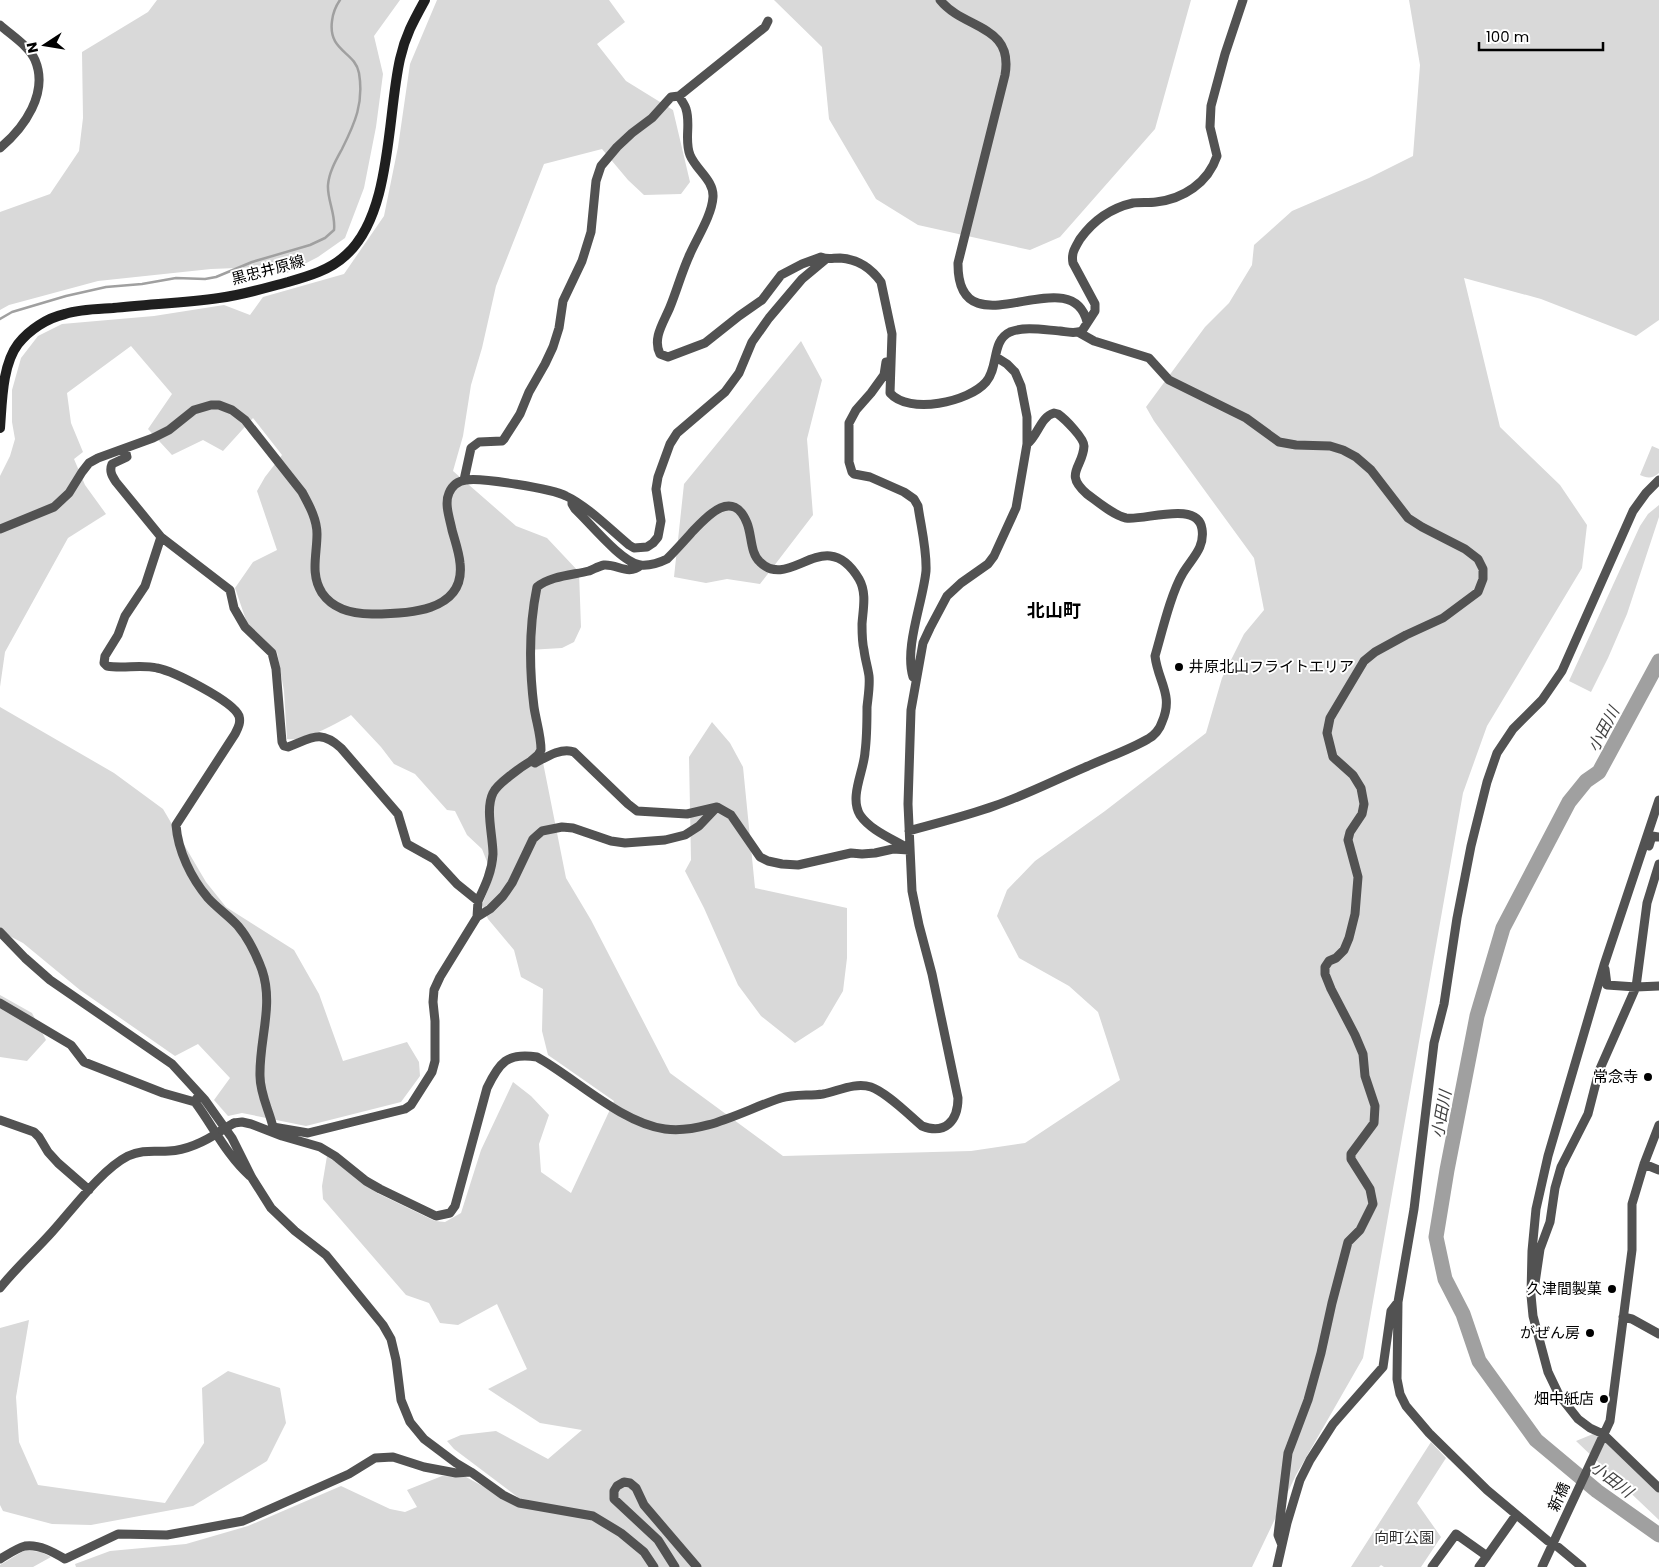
<svg xmlns="http://www.w3.org/2000/svg" width="1659" height="1567" font-family="Poppins,'Noto Sans JP',sans-serif">
  <style>
    .green { fill: #d9d9d9 }
    .lines { fill: none; stroke-linecap: round; stroke-linejoin: round }
    .stream { stroke: #a0a0a0; stroke-width: 2.5 }
    .river { stroke: #a0a0a0; stroke-width: 15 }
    .street { stroke: #525252; stroke-width: 9 }
    .secondary { stroke: #1f1f1f; stroke-width: 10 }
    .street-bridge { stroke: #525252; stroke-width: 9 }
    .poi-dot { fill: #000; stroke: #fff; stroke-width: 2 }
    .labels { text-anchor: middle; stroke-width: 4; stroke-linejoin: round; paint-order: stroke }
    .street-label { font-size: 15px; fill: #000; stroke: #fff }
    .poi-label { font-size: 15px; fill: #000; stroke: #fff; text-anchor: end }
    .park-label { font-size: 15px; fill: #303030; stroke: #fff }
    .water-label { font-size: 16px; font-style: italic; fill: #414141; stroke: #fff }
    .quarter-label { font-size: 18px; font-weight: bold; fill: #000; stroke: #fff }
  </style>
  <rect width="100%" height="100%" fill="#fff"/>
  <path class="green" d="M157,0H400L374,36L383,74L376,127L364,188L345,238L318,257L287,273L263,267L211,269L98,281L9,305L0,310V212L50,194L79,151L83,118L82,52L148,12Z
    M437,0H609L625,22L597,44L626,81L673,110L690,182L681,194L644,195L628,180L602,149L544,164L496,286L482,348L471,385L463,436L453,471L516,526L547,538L579,572L581,627L574,642L562,648L528,650L529,692L566,878L591,920L670,1073L783,1156L971,1151L1025,1143L1120,1080L1098,1012L1069,986L1019,958L997,916L1007,890L1035,861L1105,811L1206,733L1222,678L1244,634L1264,610L1254,558L1154,421L1146,407L1205,327L1229,303L1252,265L1254,245L1292,211L1369,178L1413,156L1420,65L1409,0H1659V320L1636,336L1541,299L1464,278L1500,427L1560,485L1587,525L1582,568L1487,726L1463,793L1363,1358L1296,1475L1252,1567H76L75,1564L110,1551L186,1544L248,1526L341,1486L390,1509L405,1512L417,1507L407,1490L442,1476L466,1477L519,1506L532,1508L454,1449L447,1441L461,1435L496,1431L548,1459L582,1430L540,1423L488,1389L527,1369L497,1304L458,1325L440,1323L429,1303L406,1295L323,1199L322,1186L327,1156L377,1193L435,1221L445,1222L461,1213L481,1150L513,1082L531,1096L549,1115L539,1144L541,1172L571,1193L614,1101L548,1055L542,1031L543,989L521,977L514,950L488,919L482,905L493,877L482,849L467,835L455,811L447,810L415,774L394,764L381,747L351,715C336,724 304,742 287,739L284,691L277,652L247,623L235,588L253,562L277,550L257,491L265,477L282,455L253,418L223,451L203,440L172,455L148,429L172,394L131,346L67,393L71,423L83,452L74,459L85,485L106,514L68,538L5,652L0,687V476L10,456L15,439L12,422V390L21,358L38,336L62,324L154,316L224,305L250,315L263,297L344,274L384,216L398,147L410,64Z
    M774,0H1191L1155,129L1060,237L1030,250L918,225L876,199L829,119L822,47Z
    M801,341L822,380L807,439L813,515L760,584L727,579L706,583L674,577L684,484Z
    M1652,446L1659,449V473C1652,479 1647,478 1640,475Z
    M1659,505V517L1627,614L1608,658L1591,692L1569,681L1640,526L1648,514Z
    M0,707L114,773L163,809L206,882L226,907L294,950L319,994L343,1061L407,1042L419,1062L420,1076L401,1102L306,1126L242,1113L228,1116L214,1100L230,1078L198,1044L175,1056L80,990L23,943L0,931Z
    M712,722L730,743L743,767L755,888L847,908V958L843,991L823,1025L795,1043L761,1016L738,985L704,908L685,871L691,860L689,757Z
    M0,995L32,1013L46,1040L27,1061L0,1057Z
    M29,1320L16,1397L19,1442L38,1485L165,1503L204,1443L202,1388L228,1371L280,1388L286,1423L267,1461L193,1506L91,1525L52,1524L3,1511L0,1505V1328Z
    M1593,1434L1607,1443L1659,1492V1520L1576,1441Z
    M1431,1442L1446,1458L1417,1503L1441,1537L1421,1567H1384L1381,1565L1379,1567H1351Z
    M25,1550L41,1552L51,1557L33,1567H0V1565Z"/>
  <g class="lines">
    <path class="stream" d="M0,319L12,312L66,296L106,287L142,284L176,278L205,279L216,277L252,262L310,245L325,238L334,230C336,214 327,200 328,185C329,172 336,160 342,149C355,123 364,103 359,73C355,51 328,52 332,21C333,12 335,7 340,0"/>
    <path class="river" d="M1659,661L1599,772L1586,781L1569,802L1503,928L1477,1016L1447,1170L1436,1237L1445,1279L1463,1314L1479,1361L1536,1440L1597,1491L1659,1535"/>
    <path class="street" d="M940,0C964,30 1014,24 1005,75L958,263C957,356 1071,256 1087,322
      M0,25C11,35 29,46 35,60C49,93 24,128 0,148
      M679,96C681,100 685,105 686,109C691,124 684,140 690,155C696,170 714,180 713,197C712,215 697,238 690,254C682,271 677,290 670,307C664,322 652,338 660,354L668,357L705,343L739,316L762,300L781,275L802,264L821,257C827,260 833,258 840,258C857,259 871,268 881,282L892,334L890,393C909,415 969,402 986,382C999,367 991,341 1010,332C1024,326 1045,330 1060,331C1068,332 1074,334 1082,331L1095,311V304L1073,263C1071,253 1075,248 1080,239C1093,221 1111,208 1133,203C1140,202 1149,203 1156,202C1183,199 1208,183 1217,156L1210,127L1211,106L1225,54L1243,0
      M1078,332L1094,341L1149,358L1169,380L1246,418L1279,442L1296,445L1330,446L1343,450L1356,457L1371,470L1408,518L1422,527L1465,549L1478,559L1483,569V579L1478,592L1443,618L1406,635L1375,652L1364,661L1330,718L1327,733L1333,757L1353,775L1361,788L1364,804L1362,814L1350,832L1348,840L1358,877L1355,914L1349,938L1344,950L1336,958L1329,961L1325,967V974L1331,989L1355,1035L1363,1054L1365,1076L1375,1106L1374,1123L1351,1154V1159L1370,1189L1373,1204L1360,1230L1348,1242L1332,1303L1321,1353L1308,1400L1288,1453L1278,1535L1282,1545
      M886,362L884,375L871,393L856,410L849,423V462L852,472L854,474L870,477L904,492L914,499L918,506C921,527 927,550 926,571C923,602 904,647 913,677
      M125,449L127,457L112,464C109,471 112,476 116,482L161,537L230,590L234,608L245,627L272,653L276,669L282,742L284,746L288,747C312,738 320,729 341,748L398,814L407,844L434,859L457,884L478,901L477,917
      M464,480L471,448L479,442L502,441L504,439L520,414L529,392L545,364L553,347L559,328L563,301L582,261L591,232L596,181L601,166L617,147L632,133L652,118L671,97L679,96L765,27L768,21
      M572,500V504L575,509C590,523 621,562 640,565C650,566 659,563 667,559C676,550 684,541 693,531C708,515 733,488 747,523C752,535 750,553 760,562C790,592 825,522 859,579C867,593 863,609 862,624C862,633 862,642 864,650C865,659 868,668 869,676C870,686 868,697 867,707C867,722 867,737 865,752C864,771 849,797 860,815C871,831 893,839 909,849
      M0,529L54,507L69,493L82,472L89,463L98,458L153,438L169,430L194,410L211,405H219L232,410L245,420L302,492C309,505 317,519 317,534C317,555 310,574 322,593C333,609 353,614 372,614C405,614 466,613 460,563C459,552 455,541 452,530C450,519 444,504 449,493C452,486 458,481 466,480C480,477 553,489 566,496C586,505 611,530 629,545L634,548L647,547L653,543L658,537L661,521L656,489L658,477L670,444L677,433L725,392L739,373L752,342L769,318L802,279L826,259
      M161,537L145,586L125,616L118,635L105,656L104,663L107,666C123,669 141,664 157,668C173,671 233,701 239,716C241,723 238,728 235,734L176,825C178,851 191,878 208,898C217,908 229,916 238,926C249,939 256,954 262,970C274,1005 259,1040 260,1076C260,1094 269,1110 273,1127
      M531,761L538,755L541,750C541,735 536,721 534,707C529,667 529,626 537,587C550,576 573,575 589,571C594,569 599,566 604,565C618,564 628,576 641,565
      M1659,800L1604,965L1548,1156L1536,1209L1532,1251L1531,1295L1533,1316L1548,1372L1559,1395L1578,1419L1590,1428L1603,1434L1659,1488
      M909,831C937,823 966,816 994,806C1026,795 1057,779 1088,766C1108,757 1129,750 1148,739C1154,736 1160,729 1162,722C1174,695 1158,682 1155,656C1162,632 1171,593 1183,573C1192,558 1205,548 1202,529C1198,500 1144,521 1126,518C1113,515 1098,502 1087,494C1063,473 1083,468 1084,446C1084,438 1065,419 1058,414L1054,413C1040,417 1038,436 1027,444
      M1649,846L1652,836L1659,837
      M478,901C485,886 492,872 493,854C493,836 485,809 493,793C497,784 521,767 531,761L535,763C546,757 562,747 574,752L628,804L637,811L687,814L717,807
      M0,932L25,958L50,980L172,1064L205,1100L232,1138L252,1178L271,1208L295,1231L326,1255L383,1325L391,1339L396,1360L401,1400L410,1422L424,1439L456,1463L471,1472L503,1495L519,1503L593,1516L621,1533L644,1552L654,1567
      M1605,969L1607,985L1636,987L1659,986
      M0,1003L71,1045L84,1062L163,1093L195,1102
      M197,1098L195,1102C213,1126 227,1156 250,1176
      M0,1120L34,1132L39,1137L48,1152L58,1163L89,1190
      M234,1123L242,1122L251,1124L282,1136L320,1147L335,1156L366,1181L380,1189L436,1216L450,1213L455,1206L487,1088C499,1063 507,1052 537,1057C575,1078 621,1123 665,1129C705,1134 744,1110 781,1098C795,1094 809,1096 823,1094C838,1091 855,1082 871,1087C886,1092 909,1115 922,1126C945,1135 958,1121 958,1098L932,974L919,925L912,891L908,804L911,710L923,643L930,628L947,596L961,583L988,564L994,556L1016,508L1027,444V417L1021,386L1015,372L1007,364L996,357
      M272,1130L273,1127L308,1133L405,1109L411,1105L432,1072L435,1061V1021L433,1002L434,990L440,977L477,917L490,909L503,896L512,883L533,839L542,831L562,827L573,828L611,841L625,843L665,840L685,835L699,826L717,807L731,815L760,857L768,861L782,864L798,865L851,853L862,854L875,853L893,849L909,850
      M1644,1164L1659,1170
      M1535,1283L1540,1249L1550,1222L1555,1188L1561,1167L1588,1114L1599,1071L1636,987L1647,903L1659,864
      M0,1288C16,1268 35,1251 52,1232C72,1210 102,1169 128,1156C143,1149 154,1152 169,1151C189,1150 206,1141 222,1130
      M1623,1317L1632,1319L1659,1334
      M0,1559C7,1555 17,1548 25,1546C39,1544 53,1552 65,1559L118,1534L167,1535L243,1521L349,1474L375,1458L393,1457L424,1467L456,1473L470,1472
      M675,1567L658,1540L614,1499V1491L617,1486L624,1482L630,1483L636,1488L644,1505L697,1567
      M1277,1567L1287,1523L1300,1480L1310,1460L1333,1424L1383,1367L1391,1311L1398,1302
      M1432,1567L1456,1534L1487,1556L1516,1515
      M1479,1567L1487,1556
      M1542,1567L1610,1421L1632,1250V1204L1644,1164L1659,1125
      M1582,1567L1558,1547L1548,1541L1487,1490L1429,1433L1406,1406L1400,1394L1397,1379L1398,1302L1414,1209L1434,1043L1444,1004L1457,918L1471,846L1487,782L1497,753L1513,729L1542,700L1562,671L1633,511L1646,493L1659,480"/>
    <path class="secondary" d="M0,428C2,403 2,365 18,344C29,330 47,318 65,314C80,309 97,309 113,308C148,304 184,303 219,298C243,295 265,288 288,282C309,276 330,270 346,255C392,214 387,116 400,59C405,36 414,20 425,0"/>
    <path class="street-bridge" d="M222,1130L234,1123"/>
  </g>
  <g class="poi-dot">
    <circle cx="1179" cy="667" r="5"/>
    <circle cx="1648" cy="1077" r="5"/>
    <circle cx="1612" cy="1289" r="5"/>
    <circle cx="1590" cy="1333" r="5"/>
    <circle cx="1604" cy="1399" r="5"/>
  </g>
  <g class="labels">
    <g class="street-label">
      <text transform="translate(268 270) rotate(-15)" y="5">黒忠井原線</text>
      <text transform="translate(1559 1497) rotate(-65)" y="5">新橋</text>
    </g>
    <g class="poi-label">
      <text x="1189" y="672" text-anchor="start">井原北山フライトエリア</text>
      <text x="1638" y="1082">常念寺</text>
      <text x="1602" y="1294">久津間製菓</text>
      <text x="1580" y="1338">がぜん房</text>
      <text x="1594" y="1404">畑中紙店</text>
    </g>
    <g class="park-label">
      <text x="1404" y="1543">向町公園</text>
    </g>
    <g class="water-label">
      <text transform="translate(1603 729) rotate(-62)" y="6">小田川</text>
      <text transform="translate(1441 1114) rotate(-80)" y="6">小田川</text>
      <text transform="translate(1612 1479) rotate(37)" y="6">小田川</text>
    </g>
    <g class="quarter-label">
      <text x="1054" y="617">北山町</text>
    </g>
  </g>
  <g transform="translate(45 45) rotate(258)" stroke="#ffffff" stroke-width="4" paint-order="stroke">
  <path d="M0-4L9 19L0 12L-9 19Z" fill="#000000"/>
  <text y="-8" font-size="14" font-weight="bold" text-anchor="middle" fill="#000000">N</text>
  </g>
  <path d="M1479 42v8h124v-8" fill="none" stroke="#000000" stroke-width="2.5"/>
  <text x="1486" y="42" font-size="15" fill="#000000" stroke="#ffffff" stroke-width="4" paint-order="stroke">100 m</text>
</svg>
